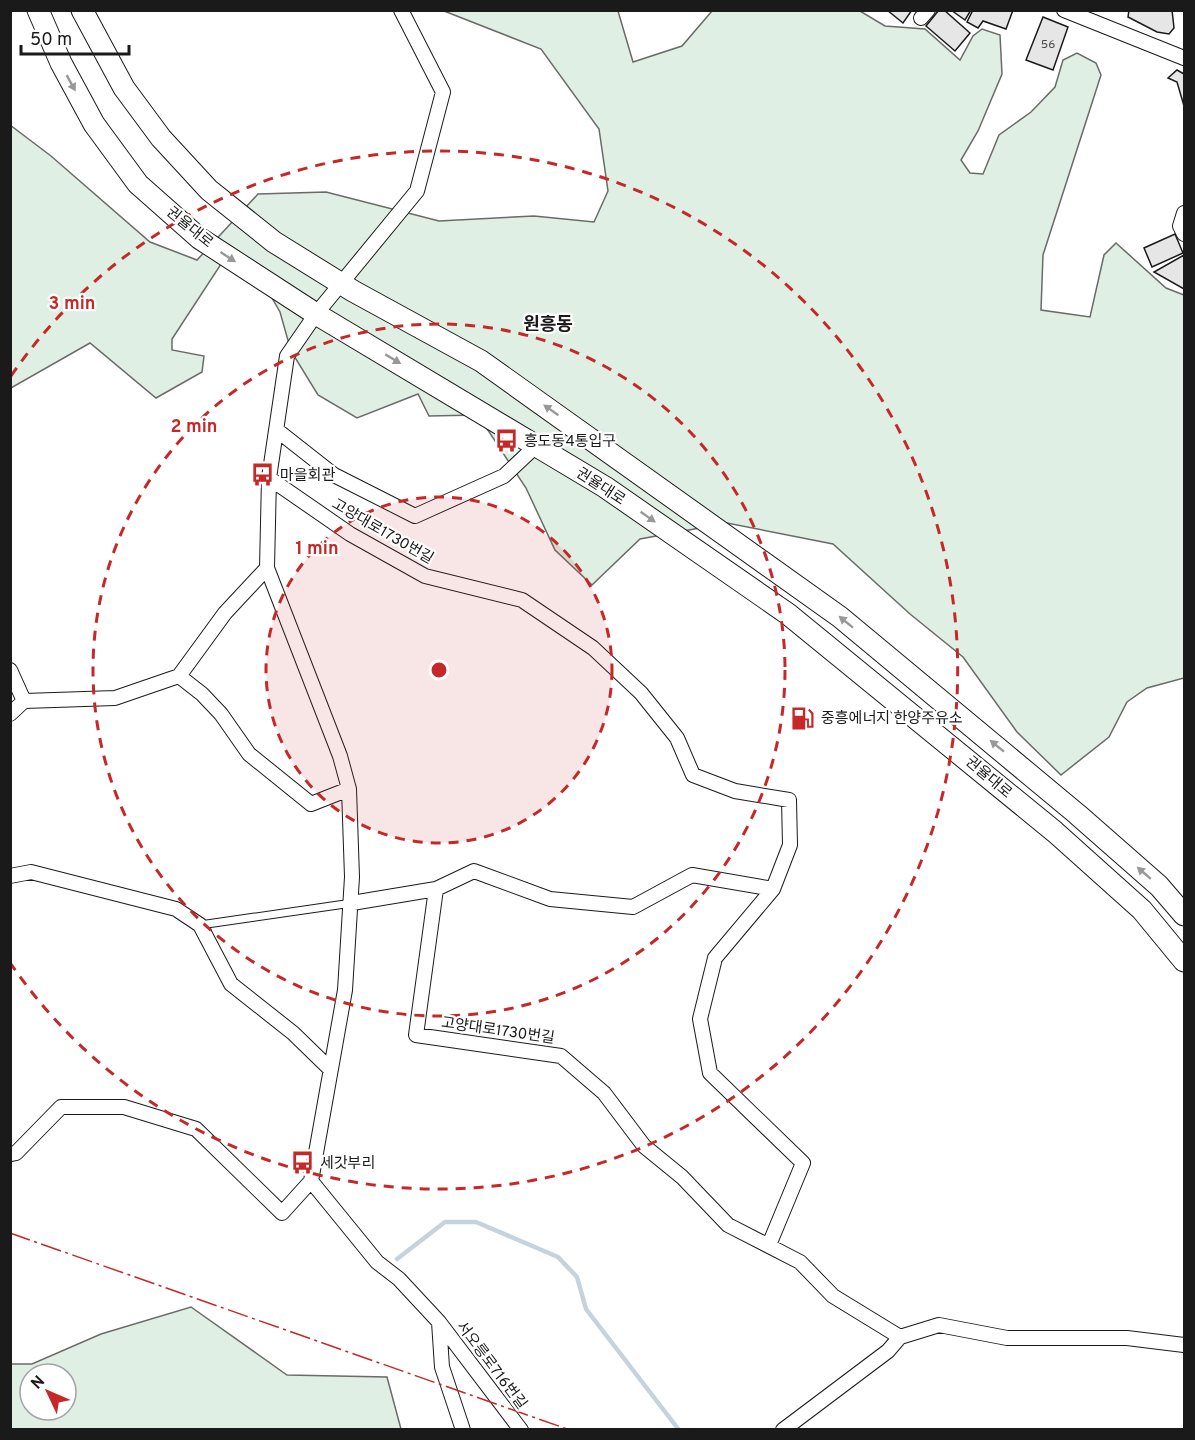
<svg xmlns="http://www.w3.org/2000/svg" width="1195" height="1440" font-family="Overpass,'Noto Sans KR',sans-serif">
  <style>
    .green { fill: #e0efe3; stroke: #6a6a6a; stroke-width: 1.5; fill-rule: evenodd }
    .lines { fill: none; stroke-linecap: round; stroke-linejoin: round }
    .stream { stroke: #c6d2dc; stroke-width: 4.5 }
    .building { fill: #e6e6e6; stroke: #1a1a1a; stroke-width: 1.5 }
    .lane-casing { stroke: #1a1a1a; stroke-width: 9 }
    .street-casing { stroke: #1a1a1a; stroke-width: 16 }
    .primary-casing { stroke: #1a1a1a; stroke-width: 23 }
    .lane { stroke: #fff; stroke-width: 7 }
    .street { stroke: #fff; stroke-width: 14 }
    .primary { stroke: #fff; stroke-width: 21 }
    .power { stroke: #c62828; stroke-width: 1.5; stroke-dasharray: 21 4.5 3 4.5; stroke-linecap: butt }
    .oneway { fill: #989898 }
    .ring { fill: none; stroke: #c62828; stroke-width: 3; stroke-dasharray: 10 8 }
    .labels { text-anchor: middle; stroke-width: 4.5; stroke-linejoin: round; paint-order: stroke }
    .number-label { font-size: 12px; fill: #4d4d4d }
    .street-label { font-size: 15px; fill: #1a1a1a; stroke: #fff }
    .poi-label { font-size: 15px; fill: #1a1a1a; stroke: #fff; text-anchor: start }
    .quarter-label { font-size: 18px; font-weight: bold; fill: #1a1a1a; stroke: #fff }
    .centre { fill: #c62828; stroke: #fff; stroke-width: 3 }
    .ring-label { font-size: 18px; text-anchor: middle; font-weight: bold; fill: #c62828; stroke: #fff; stroke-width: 4.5; stroke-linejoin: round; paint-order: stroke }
  </style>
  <rect width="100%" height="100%" fill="#fff"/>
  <path class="green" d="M444,11H618L633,62L682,46L712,11H860L885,26L925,29L960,60L973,36L982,29L1000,35L1002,74L978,131L961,160L970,173L983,174L999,135L1031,112L1055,87L1063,60L1077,53L1096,63L1101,75L1043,255L1041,310L1090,317L1104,255L1116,243L1166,288L1184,295V678L1147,688L1127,702L1109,737L1061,775L1017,732L963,657L910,614L833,544L727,523L640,539L592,585L555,550L526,488L478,415L429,416L418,394L357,418L318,395L291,351L280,312L257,272L221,264L172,339V350L204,356L202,372L156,398L90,343L11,388L10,125L51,156L150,242L197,260L258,194L326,192L439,221L534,216L594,222L608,191L599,129L541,49Z
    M191,1307L287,1375L387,1377L401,1429H11V1364H32L101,1334ZM30,1374H66V1410H30Z"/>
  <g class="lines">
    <path class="stream" d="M397,1259L445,1222H476L558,1257L577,1277L586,1309L679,1430"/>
  </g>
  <path class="building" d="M887,10H912L903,23Z
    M939,10H944L970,33L955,51L926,26Z
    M951,10H971L965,20Z
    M973,10H1013L1006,29L983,21L978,28L967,22Z
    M1129,10H1172L1174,28L1169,34L1157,32L1128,17Z
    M1043,17L1068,27L1053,70L1026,60Z
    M1177,70L1184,74V106L1177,82L1168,78Z
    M1175,234L1183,253L1152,267L1144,248Z
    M1184,255V289L1154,272Z"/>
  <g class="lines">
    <defs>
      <path id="lane" d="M200,925L352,903"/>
      <path id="street" d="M401,10L443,92L417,191L316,314L287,356L269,478L267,568L340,756L349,789L352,877L345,990L311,1181L377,1262L399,1279L439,1322L521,1430
        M1064,10L1184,58
        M921,18L928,10
        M1184,213L1180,226L1184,234
        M278,431L334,475L415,516L504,476L537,445
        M269,478L350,534L425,576L522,600L593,648L641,693L677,738L693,775L735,791L789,800L790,845L773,889L715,958L700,1019L710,1073L803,1163L769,1245
        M10,670L24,701
        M179,676L202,694L221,714L249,754L311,804L349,789
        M10,714L24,701L115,698L179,676L225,613L267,568
        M10,876L31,872L176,909L200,925L231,984L293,1033L330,1069
        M436,889L474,871L550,899L633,907L692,875L773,889
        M352,903L436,889L416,1035L561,1056L604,1093L644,1146L682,1177L728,1225L800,1262L833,1296L900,1337
        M10,1154L16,1153L61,1107H124L196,1129L282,1213L311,1181
        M439,1322L442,1367L463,1430
        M783,1430L888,1351L900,1337L939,1325L1007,1338H1127L1184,1345"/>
      <path id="primary" d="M38,10L61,63L94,124L138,184L199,238L316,314L605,487L788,614L1055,832L1142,910L1184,961
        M82,10L124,88L161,138L209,190L274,242L353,291L481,361L840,617L1077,814L1159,886L1184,915"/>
    </defs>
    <use href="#lane" class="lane-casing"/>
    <use href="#street" class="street-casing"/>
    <use href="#primary" class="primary-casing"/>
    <use href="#lane" class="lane"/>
    <use href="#street" class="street"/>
    <use href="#primary" class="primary"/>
    <path class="power" d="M10,1233L570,1430"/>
  </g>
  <defs><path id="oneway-solid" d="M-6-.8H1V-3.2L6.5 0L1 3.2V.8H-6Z" transform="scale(1.5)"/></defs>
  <g class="oneway">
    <use href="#oneway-solid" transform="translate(71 83) rotate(61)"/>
    <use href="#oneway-solid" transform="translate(228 257) rotate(33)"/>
    <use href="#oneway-solid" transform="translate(393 359) rotate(31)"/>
    <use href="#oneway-solid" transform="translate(551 410) rotate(-145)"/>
    <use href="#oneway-solid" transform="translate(648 517) rotate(35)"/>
    <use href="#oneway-solid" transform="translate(846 622) rotate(-141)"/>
    <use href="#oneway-solid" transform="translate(997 746) rotate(-141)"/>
    <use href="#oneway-solid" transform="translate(1144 873) rotate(-139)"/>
  </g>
  <circle cx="439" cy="670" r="173" fill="#c62828" fill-opacity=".12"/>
  <g class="ring">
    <circle cx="439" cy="670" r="173"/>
    <circle cx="439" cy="670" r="346"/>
    <path d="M11 376A519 519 0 1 1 11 964"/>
  </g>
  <defs>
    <symbol id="bus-bare" viewBox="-9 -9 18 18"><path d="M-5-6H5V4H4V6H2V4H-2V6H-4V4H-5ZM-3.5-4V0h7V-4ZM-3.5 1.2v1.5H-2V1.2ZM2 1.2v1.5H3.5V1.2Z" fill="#c62828" stroke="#fff" stroke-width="2.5" paint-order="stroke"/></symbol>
    <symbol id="fuel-bare" viewBox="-9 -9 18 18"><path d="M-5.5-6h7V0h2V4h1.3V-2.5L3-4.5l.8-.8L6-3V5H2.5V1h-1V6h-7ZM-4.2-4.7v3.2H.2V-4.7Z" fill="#c62828" stroke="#fff" stroke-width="2.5" paint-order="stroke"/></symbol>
  </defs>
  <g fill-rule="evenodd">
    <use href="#bus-bare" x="490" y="424" width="33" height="33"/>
    <use href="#bus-bare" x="246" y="458" width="33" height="33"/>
    <use href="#fuel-bare" x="786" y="702" width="33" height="33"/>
    <use href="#bus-bare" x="286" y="1146" width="33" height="33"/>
  </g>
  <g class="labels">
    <g class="number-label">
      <text x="1048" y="48">56</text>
    </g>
    <g class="street-label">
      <text transform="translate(190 227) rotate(39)" y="5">권율대로</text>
      <text transform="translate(601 486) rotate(33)" y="5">권율대로</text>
      <text transform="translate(383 531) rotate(30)" y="5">고양대로1730번길</text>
      <text transform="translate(989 777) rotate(40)" y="5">권율대로</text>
      <text transform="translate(498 1030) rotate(8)" y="5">고양대로1730번길</text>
      <text transform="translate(492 1365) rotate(53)" y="5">서오릉로716번길</text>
    </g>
    <g class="poi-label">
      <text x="524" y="446">흥도동4통입구</text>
      <text x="280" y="480">마을회관</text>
      <text x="821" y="723">중흥에너지 한양주유소</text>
      <text x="320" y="1168">세갓부리</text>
    </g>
    <g class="quarter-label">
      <text x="548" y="330">원흥동</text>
    </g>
  </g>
  <circle cx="439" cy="670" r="9" class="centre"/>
  <g class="ring-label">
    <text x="72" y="309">3 min</text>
    <text x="194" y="432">2 min</text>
    <text x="317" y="554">1 min</text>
  </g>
  <rect width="1195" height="1440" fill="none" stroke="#1a1a1a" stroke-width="24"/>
  <g transform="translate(48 1392) rotate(314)"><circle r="28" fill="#ffffff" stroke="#a3a3a3" stroke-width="1.5"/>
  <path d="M0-4.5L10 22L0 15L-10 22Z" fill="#c62828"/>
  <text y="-9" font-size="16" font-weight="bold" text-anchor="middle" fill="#1a1a1a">N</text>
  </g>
  <path d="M21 45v9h108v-9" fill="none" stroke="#1a1a1a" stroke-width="3"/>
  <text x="30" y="45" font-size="18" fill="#1a1a1a" stroke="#ffffff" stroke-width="4.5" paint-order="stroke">50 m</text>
</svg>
